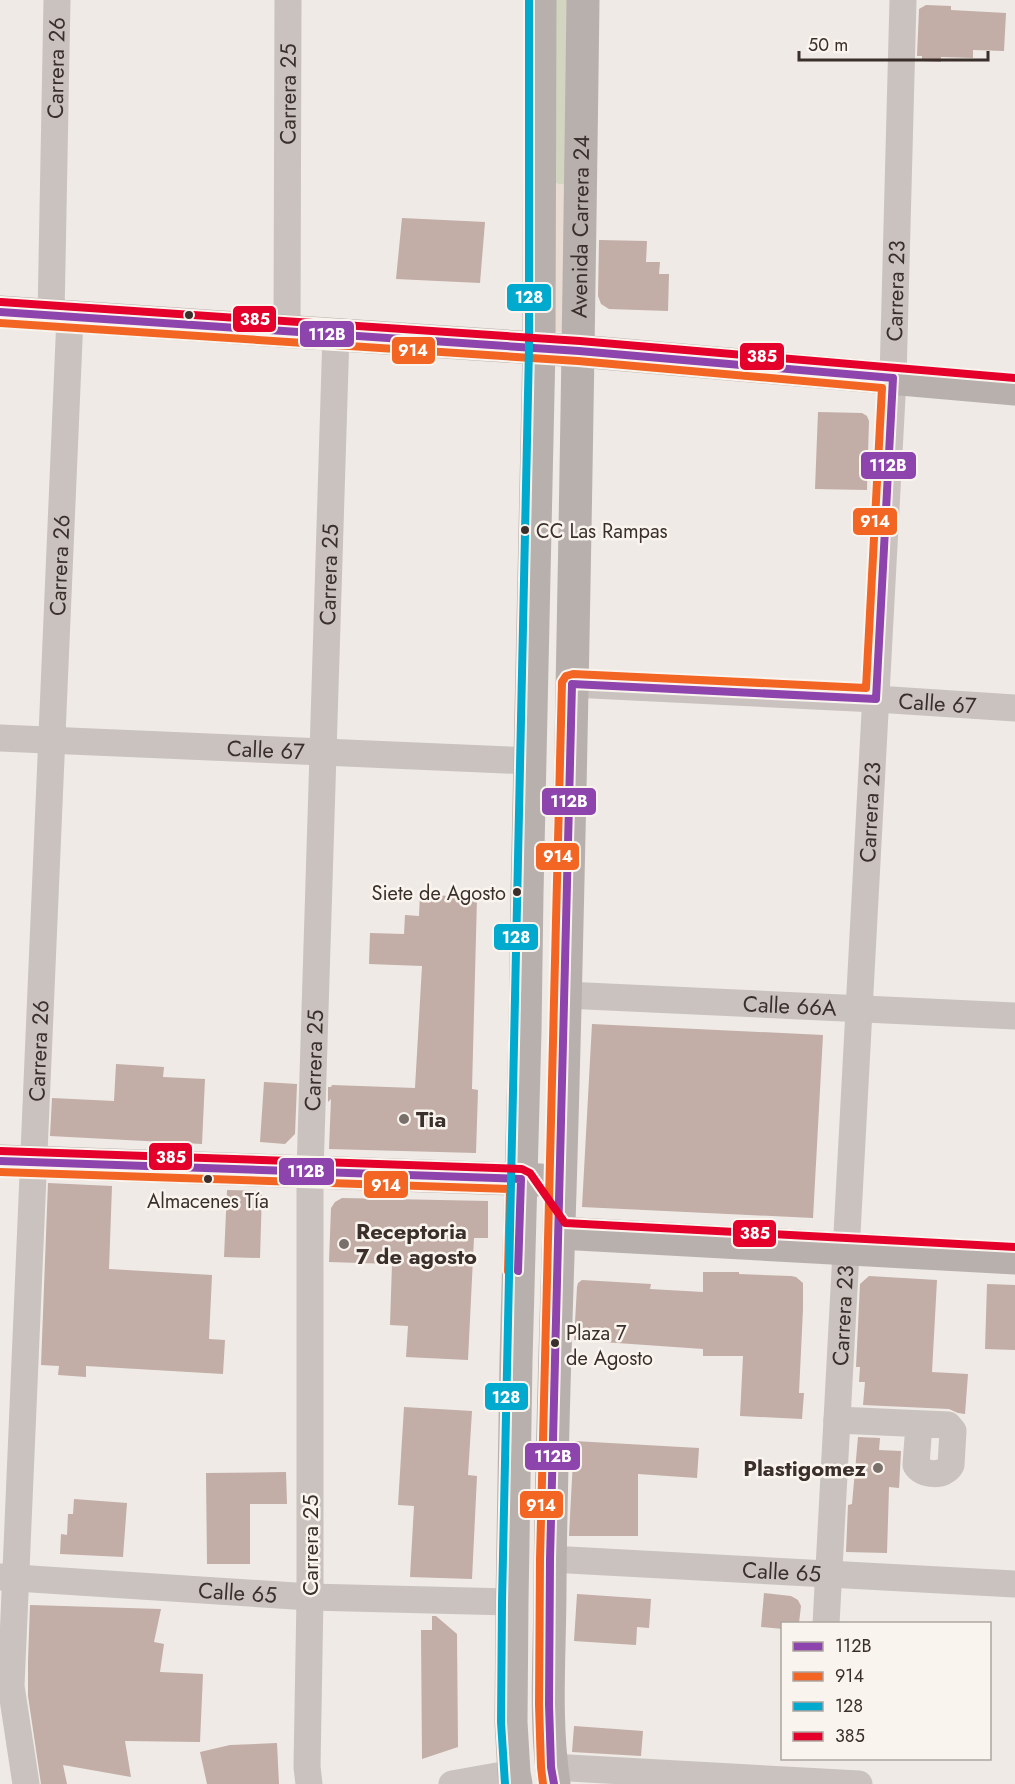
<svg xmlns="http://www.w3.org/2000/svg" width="1015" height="1784" font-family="Jost,sans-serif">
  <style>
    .green { fill: #d2d5c0 }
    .plaza { fill: #e9dcd3 }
    .building { fill: #c2ada7 }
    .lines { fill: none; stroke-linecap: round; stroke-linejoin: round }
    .minor { stroke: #c9c2be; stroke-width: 27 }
    .major { stroke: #b8b0ad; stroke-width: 33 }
    .bus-1-casing { stroke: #faf4ee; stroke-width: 12 }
    .bus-2-casing { stroke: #faf4ee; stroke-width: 12 }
    .bus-3-casing { stroke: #faf4ee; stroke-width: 12 }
    .bus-4-casing { stroke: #faf4ee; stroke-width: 12 }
    .bus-1 { stroke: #8e44ad; stroke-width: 8 }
    .bus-2 { stroke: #f26522; stroke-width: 8 }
    .bus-3 { stroke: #00a9ce; stroke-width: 8 }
    .bus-4 { stroke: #e4002b; stroke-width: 8 }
    .bus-dot { fill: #3a2f2b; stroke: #faf4ee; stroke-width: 2 }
    .poi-dot { fill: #79706c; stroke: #faf4ee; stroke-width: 2 }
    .labels { text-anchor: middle; stroke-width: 5; stroke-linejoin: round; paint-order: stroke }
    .bus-label { font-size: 20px; fill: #3a2f2b; stroke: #faf4ee; text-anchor: start }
    .street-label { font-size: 22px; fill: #3a2f2b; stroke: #faf4ee }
    .poi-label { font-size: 22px; font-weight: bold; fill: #3a2f2b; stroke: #faf4ee; text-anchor: start }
    .line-badge { stroke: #faf4ee; stroke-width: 2 }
    .badge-label { font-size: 16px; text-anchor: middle; font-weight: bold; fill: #fff }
  </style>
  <rect width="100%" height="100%" fill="#efeae5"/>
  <path class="green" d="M552,0H567L566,185L552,183Z"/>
  <path class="plaza" d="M552,183L566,185V332H553Z"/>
  <path class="building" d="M926,5L951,6V10L1006,13L1004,51L973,50V58L941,57V62L922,61V56H917L919,9Z
    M402,218L485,222L480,283L396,279Z
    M599,240L647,241L646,262H660L659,274H669L668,311L609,309L601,304L598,296Z
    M818,412L862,413L867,416L869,421L867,490L815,489Z
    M420,894L477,898L472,1089L478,1090L476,1153L329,1149L331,1099L328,1102V1087H331L332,1085L415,1088L422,966L369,964L370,933L404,934L405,915L419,916Z
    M592,1024L823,1035L813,1218L582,1207Z
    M116,1064L164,1067L163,1077L205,1079L202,1144L50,1136L52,1098L114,1101Z
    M264,1082L297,1084L295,1134L285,1144L260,1142Z
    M48,1183L112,1186L109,1269L212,1275L209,1339L225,1340L223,1374L86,1366V1377L58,1375L59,1366L41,1365Z
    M227,1190L262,1191L260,1258L224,1257Z
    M342,1198L488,1201V1238H474L468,1360L406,1357L408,1326L390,1325L392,1264L329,1262L331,1208L335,1202Z
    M703,1272H739V1274L791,1276L796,1277L803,1283V1309L799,1393H804L802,1419L740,1416L743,1356H703V1349L574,1340L577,1287L578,1283L582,1280L651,1284L650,1289L703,1292Z
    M869,1276L937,1280L932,1372L968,1374L965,1414L958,1413L949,1409L863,1405L865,1382H859L860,1367H856L860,1284Z
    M987,1284L1015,1285V1350L985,1349Z
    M404,1407L472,1411L468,1475L477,1476L472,1579L410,1577L414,1506L398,1505Z
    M858,1437L880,1438L879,1450L901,1451L899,1488L889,1487L887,1553L846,1552L848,1505L852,1504Z
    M574,1441L699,1448L697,1478L638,1474V1536H569Z
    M286,1472L287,1504H250V1564H207L206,1473Z
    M74,1499L127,1503L123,1557L60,1554L61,1534L67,1535L68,1514H73Z
    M764,1593L791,1596L798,1600L801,1606L799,1623H783V1629L761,1627Z
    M577,1594L651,1599L649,1628L637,1627L636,1645L574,1641Z
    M30,1605L161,1609L154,1642L164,1644L160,1672L203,1674L200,1742L125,1741L131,1777L63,1765L67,1784H41L28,1696V1661Z
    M432,1616H436L457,1634L458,1747L422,1759L421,1630H432Z
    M574,1726L643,1731L641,1756L572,1752Z
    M277,1743L279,1784H207L200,1752L230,1745Z"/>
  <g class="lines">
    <g class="minor">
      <path id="s1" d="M51,316L57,0"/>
      <path id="s2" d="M287,331L288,0"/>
      <path id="s3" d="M572,684L876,699L1015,708"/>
      <path id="s4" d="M0,738L530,761"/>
      <path id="s5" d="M565,995L1015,1016"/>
      <path d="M837,1420L948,1425L953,1431L951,1465C945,1477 922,1476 916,1465L919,1424"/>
      <path id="s6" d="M550,1559L1015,1584"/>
      <path id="s7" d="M0,1577L310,1597L512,1602"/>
      <path id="s8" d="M826,1624L893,378L903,0"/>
      <path d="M551,1767L859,1784"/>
      <path id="s9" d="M26,1784L11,1686L70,317"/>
      <path id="s10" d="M309,1784L307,1767L310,1597V1172L336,334"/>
      <path d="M452,1784L514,1773"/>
    </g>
    <g class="major">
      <path d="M0,312L579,351L1015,389"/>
      <path d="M0,1161L541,1180"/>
      <path d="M559,1233L1015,1258"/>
      <path d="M516,1784L514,1773L511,1722L512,1602L516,1361L525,1031L527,894L539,348L540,0"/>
      <path id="s11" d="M554,1784C544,1720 550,1652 550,1587C551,1444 557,1300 561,1157C572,771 578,386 583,0"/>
    </g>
    <defs>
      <path id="bus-1" d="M0,312L579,351L893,378L876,699L572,684L550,1559L549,1704L551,1767L554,1784
        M0,1161L521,1179L518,1271"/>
      <path id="bus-2" d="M0,323L578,361L882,388L866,688L573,674L566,676L562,682L540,1559L539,1704L541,1767L543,1784
        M0,1172L510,1189L508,1271"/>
      <path id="bus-3" d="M505,1784L501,1722L502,1602L529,348V0"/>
      <path id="bus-4" d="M1,302L580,341L1015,378
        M0,1151L522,1169L530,1173L565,1223L1015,1247"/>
    </defs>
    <use href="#bus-1" class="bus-1-casing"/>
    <use href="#bus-2" class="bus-2-casing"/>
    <use href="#bus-3" class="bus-3-casing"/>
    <use href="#bus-4" class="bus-4-casing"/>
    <use href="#bus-1" class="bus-1"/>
    <use href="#bus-2" class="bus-2"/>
    <use href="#bus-3" class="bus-3"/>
    <use href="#bus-4" class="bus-4"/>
  </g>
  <g class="bus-dot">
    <circle cx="189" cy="315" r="5"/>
    <circle cx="525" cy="530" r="5"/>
    <circle cx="517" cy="892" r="5"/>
    <circle cx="208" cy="1179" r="5"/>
    <circle cx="555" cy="1343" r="5"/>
  </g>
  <g class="poi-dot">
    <circle cx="404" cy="1119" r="6"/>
    <circle cx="344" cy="1244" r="6"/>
    <circle cx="878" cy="1468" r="6"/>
  </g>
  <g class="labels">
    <g class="bus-label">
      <text x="536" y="538">CC Las Rampas</text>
      <text x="506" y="900" text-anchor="end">Siete de Agosto</text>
      <text x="208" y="1208" text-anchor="middle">Almacenes Tía</text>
      <text x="566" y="1340">Plaza 7<tspan x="566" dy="25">de Agosto</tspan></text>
    </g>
    <g class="street-label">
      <text dy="8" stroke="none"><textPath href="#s1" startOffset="248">Carrera 26</textPath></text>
      <text dy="8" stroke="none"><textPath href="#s2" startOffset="237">Carrera 25</textPath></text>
      <text dy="8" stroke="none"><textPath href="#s11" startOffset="1558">Avenida Carrera 24</textPath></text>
      <text dy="8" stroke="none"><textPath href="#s8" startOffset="1335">Carrera 23</textPath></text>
      <text dy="8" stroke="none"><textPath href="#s9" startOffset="1221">Carrera 26</textPath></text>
      <text dy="8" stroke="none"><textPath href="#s10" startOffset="1210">Carrera 25</textPath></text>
      <text dy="8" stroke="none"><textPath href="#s3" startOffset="366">Calle 67</textPath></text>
      <text dy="8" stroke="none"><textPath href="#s4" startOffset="266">Calle 67</textPath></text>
      <text dy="8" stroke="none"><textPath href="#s8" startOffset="813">Carrera 23</textPath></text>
      <text dy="8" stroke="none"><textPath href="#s5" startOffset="225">Calle 66A</textPath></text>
      <text dy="8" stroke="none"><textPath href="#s9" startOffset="735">Carrera 26</textPath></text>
      <text dy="8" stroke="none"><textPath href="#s10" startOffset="724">Carrera 25</textPath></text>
      <text dy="8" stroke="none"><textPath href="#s8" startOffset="309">Carrera 23</textPath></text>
      <text transform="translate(310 1545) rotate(-90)" y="8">Carrera 25</text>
      <text dy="8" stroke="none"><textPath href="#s6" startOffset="232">Calle 65</textPath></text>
      <text dy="8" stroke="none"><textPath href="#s7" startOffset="238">Calle 65</textPath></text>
    </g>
    <g class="poi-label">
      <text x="416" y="1127">Tia</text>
      <text x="356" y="1239">Receptoria<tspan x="356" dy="25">7 de agosto</tspan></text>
      <text x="866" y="1476" text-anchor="end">Plastigomez</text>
    </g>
  </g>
  <g class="line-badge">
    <rect x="506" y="283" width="46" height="29" rx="6" fill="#00a9ce"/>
    <rect x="232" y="305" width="45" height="28" rx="6" fill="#e4002b"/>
    <rect x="299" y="320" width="56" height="28" rx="6" fill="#8e44ad"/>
    <rect x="391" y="336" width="45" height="29" rx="6" fill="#f26522"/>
    <rect x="739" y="342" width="46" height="29" rx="6" fill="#e4002b"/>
    <rect x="860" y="451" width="57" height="29" rx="6" fill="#8e44ad"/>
    <rect x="852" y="507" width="46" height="29" rx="6" fill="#f26522"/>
    <rect x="541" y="787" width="56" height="29" rx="6" fill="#8e44ad"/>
    <rect x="535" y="842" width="45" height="29" rx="6" fill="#f26522"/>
    <rect x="493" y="923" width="46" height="28" rx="6" fill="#00a9ce"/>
    <rect x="148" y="1142" width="45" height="29" rx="6" fill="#e4002b"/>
    <rect x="278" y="1157" width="57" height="29" rx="6" fill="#8e44ad"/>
    <rect x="363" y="1170" width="46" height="29" rx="6" fill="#f26522"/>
    <rect x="732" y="1219" width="45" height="29" rx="6" fill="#e4002b"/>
    <rect x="484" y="1382" width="45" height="29" rx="6" fill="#00a9ce"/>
    <rect x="524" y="1442" width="57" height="29" rx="6" fill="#8e44ad"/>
    <rect x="519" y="1490" width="45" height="29" rx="6" fill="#f26522"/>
  </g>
  <g class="badge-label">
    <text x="529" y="303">128</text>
    <text x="255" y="325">385</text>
    <text x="327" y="340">112B</text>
    <text x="413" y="356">914</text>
    <text x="762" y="362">385</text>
    <text x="888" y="471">112B</text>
    <text x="875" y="527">914</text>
    <text x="569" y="807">112B</text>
    <text x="558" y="862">914</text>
    <text x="516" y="943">128</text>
    <text x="171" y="1163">385</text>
    <text x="306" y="1177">112B</text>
    <text x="386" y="1191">914</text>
    <text x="755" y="1239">385</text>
    <text x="506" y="1403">128</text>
    <text x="553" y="1462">112B</text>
    <text x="541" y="1511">914</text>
  </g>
  <rect x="781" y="1622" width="210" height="138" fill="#faf4ee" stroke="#ada5a0" stroke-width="1.5"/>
  <rect x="793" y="1642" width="30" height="9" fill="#8e44ad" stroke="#ada5a0" stroke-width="1.5"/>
  <text x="835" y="1652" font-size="18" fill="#3a2f2b">112B</text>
  <rect x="793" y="1672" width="30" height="9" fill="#f26522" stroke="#ada5a0" stroke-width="1.5"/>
  <text x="835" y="1682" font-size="18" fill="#3a2f2b">914</text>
  <rect x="793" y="1702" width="30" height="9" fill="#00a9ce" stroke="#ada5a0" stroke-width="1.5"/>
  <text x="835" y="1712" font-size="18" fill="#3a2f2b">128</text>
  <rect x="793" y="1732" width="30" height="9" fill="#e4002b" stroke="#ada5a0" stroke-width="1.5"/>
  <text x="835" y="1742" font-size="18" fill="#3a2f2b">385</text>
  <path d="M799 51v9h189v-9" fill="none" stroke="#3a2f2b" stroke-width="3"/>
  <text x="808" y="51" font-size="18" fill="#3a2f2b" stroke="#faf4ee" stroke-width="4.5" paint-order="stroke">50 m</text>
</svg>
